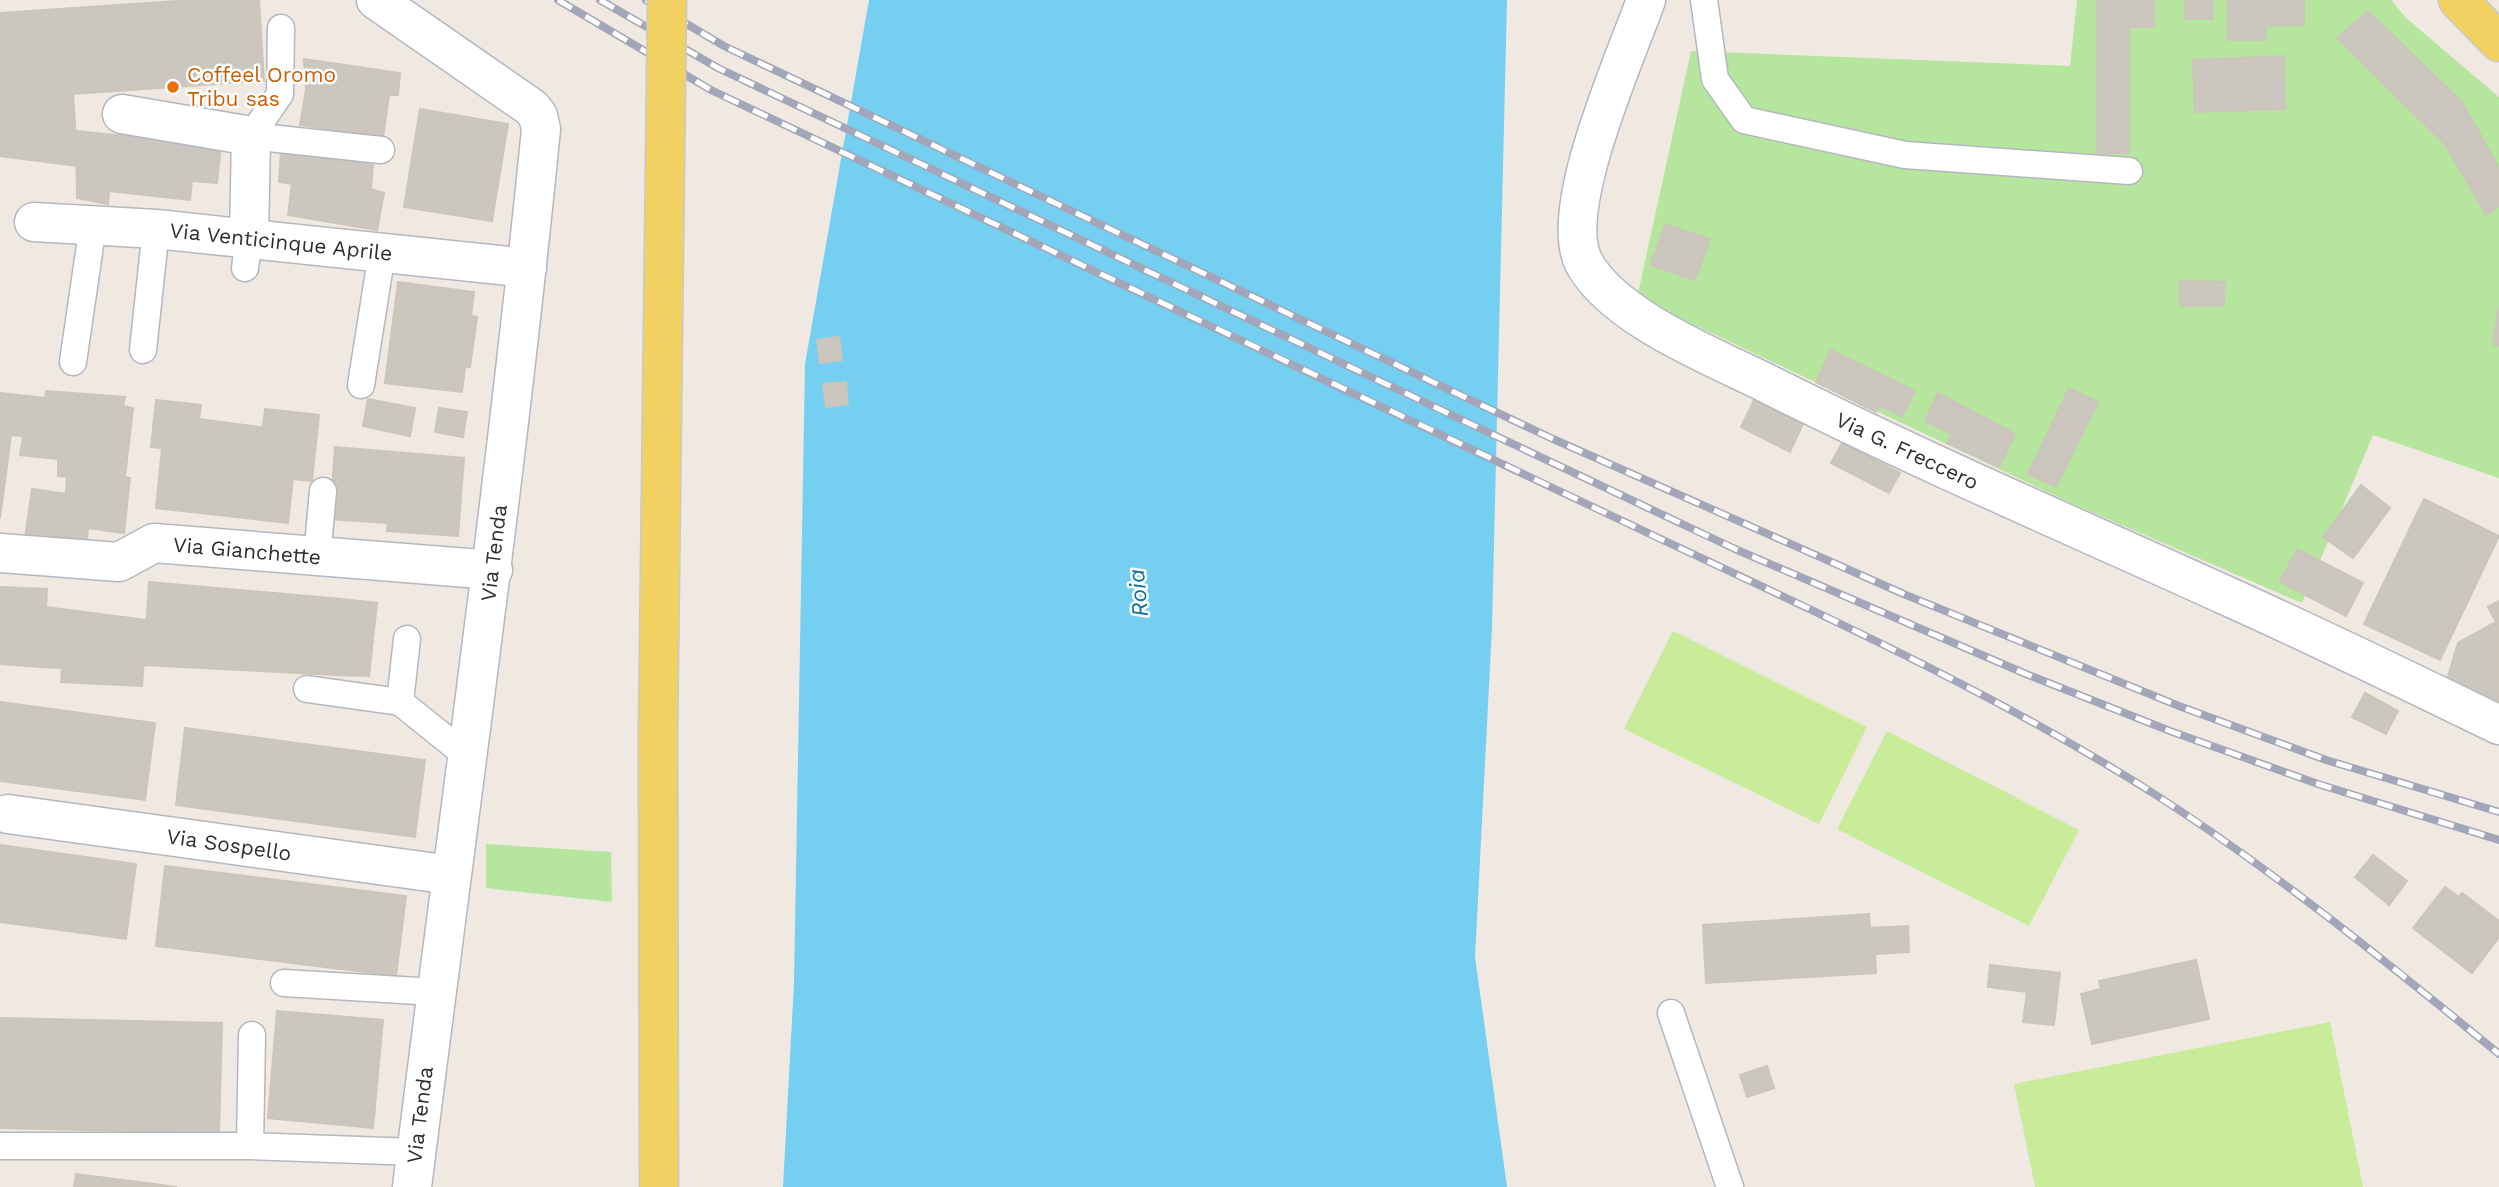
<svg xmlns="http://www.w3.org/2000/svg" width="2499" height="1187" font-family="'Work Sans',sans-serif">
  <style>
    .green { fill: #b6e59e }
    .pitch { fill: #c9ec9a }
    .water { fill: #75cff0 }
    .building { fill: #cbc7bf; stroke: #cbc5ba; stroke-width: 2 }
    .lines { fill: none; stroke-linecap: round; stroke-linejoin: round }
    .service-casing { stroke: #b4b7c1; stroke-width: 29 }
    .minor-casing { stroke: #b4b7c1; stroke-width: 41 }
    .secondary-casing { stroke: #b4b7c1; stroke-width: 41 }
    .primary-casing { stroke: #c9c9c9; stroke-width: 41 }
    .service { stroke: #fff; stroke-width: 26 }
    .minor { stroke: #fff; stroke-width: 38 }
    .secondary { stroke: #fff; stroke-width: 38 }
    .primary { stroke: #f2d163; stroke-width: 38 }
    .rail-casing { stroke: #a3a6b8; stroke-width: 8 }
    .rail { stroke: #fff; stroke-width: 5; stroke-dasharray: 16; stroke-linecap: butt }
    .primary-bridge-casing { stroke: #c9c9c9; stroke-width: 41; stroke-linecap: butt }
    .primary-bridge { stroke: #f2d163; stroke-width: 38 }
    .food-dot { fill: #e8710a; stroke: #fff; stroke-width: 2.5 }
    .labels { text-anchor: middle; stroke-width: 5; stroke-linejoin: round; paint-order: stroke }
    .food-label { font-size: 21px; fill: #c56008; stroke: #fff; text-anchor: start }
    .street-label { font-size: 21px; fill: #2e2e2e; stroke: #fff }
    .water-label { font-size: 23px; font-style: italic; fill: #0d6fa3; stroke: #fff }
  </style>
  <rect width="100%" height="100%" fill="#efe9e1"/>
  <path class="green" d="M2077,0H2391L2406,18L2499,97V478L2373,435L2302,603L2073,504L1637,298L1691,51L2070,66Z
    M486,844L611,852L612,902L486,888Z"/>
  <path class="pitch" d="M1673,631L1867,727L1819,824L1624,729Z
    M1887,731L2079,830L2029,926L1837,829Z
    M2330,1022L2363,1187H2035L2014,1084Z"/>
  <path class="water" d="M869,0H1507L1492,627L1475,957L1507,1187H783L794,983L805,364Z"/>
  <path class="building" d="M192,0H227L229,83L73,94L78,166L0,156V13Z
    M227,0H259L264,81L229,83Z
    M2097,0H2154V27H2129V153H2097Z
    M2185,0H2213V19H2186Z
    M2227,0H2304V25L2265,26L2266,40H2228Z
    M2368,11L2462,102L2499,168V206L2486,215L2445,144L2337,38Z
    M2284,56L2285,109L2195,112L2193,60Z
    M304,59L400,73L398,95H389L383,137L300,125L306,90Z
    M420,109L508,124L492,221L404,207Z
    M76,131L221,146L217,183L192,181L190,200L109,191L108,204L77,198Z
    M281,151L373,165L371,189L384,193L377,230L288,215L292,184L279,182Z
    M1665,224L1710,239L1695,280L1651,265Z
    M2180,281L2225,282L2224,306H2180Z
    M398,282L474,292L471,316L477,317L470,367H465L462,392L385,383Z
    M2499,305V346L2493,344Z
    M839,337L842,360L820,363L817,340Z
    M1831,350L1915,391L1902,417L1880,405L1876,412L1816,382Z
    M846,382L848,404L826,407L823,384Z
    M2069,388L2098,402L2056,487L2028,474Z
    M46,391L125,397L123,406L133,408L125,477L130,478L124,533L88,528L86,547L25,538L32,489L66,494L67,477L58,476V433L41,431Z
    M0,393L45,398L41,431L58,433V459L20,455L23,436L11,435V430L0,428Z
    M1938,393L2015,434L1999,467L1947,443L1952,434L1925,421Z
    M368,399L415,408L410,436L363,426Z
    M156,400L201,405L199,419L298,432L288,523L156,508L162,448L151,447Z
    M1754,400L1803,424L1790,452L1741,427Z
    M439,408L467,412L463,437L435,432Z
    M265,409L319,415L312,481L293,479L298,432L263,426Z
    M0,428L11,430V435L0,518Z
    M1842,443L1900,473L1889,493L1831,463Z
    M335,447L464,458L458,536L387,531L388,523L330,519Z
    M2361,485L2390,508L2353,558L2323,537Z
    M2424,499L2499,536L2440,660L2364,624Z
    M2297,549L2363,583L2346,616L2280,582Z
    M149,582L341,599L336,675L144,665Z
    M0,587L47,589L46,607L17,604L16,622L0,621Z
    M341,599L377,603L369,676L336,675Z
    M2499,601V708L2447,680L2458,643L2496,622L2488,607Z
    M17,604L46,607L40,667L0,664V621L16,622Z
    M46,607L147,620L142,686L61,682L62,668L40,667Z
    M2365,693L2398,711L2386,734L2352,717Z
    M0,702L155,723L145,800L0,781Z
    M185,728L425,760L415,837L176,805Z
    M0,845L136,864L126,939L0,922Z
    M2373,855L2407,881L2389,905L2355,877Z
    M165,866L406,896L396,976L156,946Z
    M2445,887L2459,897L2462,893L2499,921V937L2472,973L2413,928Z
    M1869,914L1870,928L1908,926L1909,952L1875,954L1876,973L1706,983L1703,925Z
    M2196,960L2209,1019L2092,1044L2081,994L2101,989L2099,981Z
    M1990,965L2060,973L2054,1025L2023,1022L2027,992L1988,987Z
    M277,1011L383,1020L373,1128L268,1118Z
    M0,1018L222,1023L219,1133L0,1128Z
    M1767,1066L1774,1088L1747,1097L1740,1075Z
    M76,1174L177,1187H74Z"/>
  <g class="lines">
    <defs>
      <path id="service" d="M1704,0L1715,79L1744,120L1905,155L2129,171
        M281,28L280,94L251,136L381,150
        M245,268L249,239
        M143,350L156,229
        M73,362L93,225
        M361,385L382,253
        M317,557L323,491
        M307,689L400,702L466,755
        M400,702L407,639
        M284,983L435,992
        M1671,1013L1730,1187
        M252,1035L250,1146L416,1152
        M0,1146H250"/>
      <path id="minor" d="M1646,0C1626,57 1556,210 1584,263C1614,318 1714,357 1768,384C1919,460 2073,526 2227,596C2318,637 2409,681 2499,725
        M122,114L251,136L249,239
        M34,222L156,229L527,268
        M0,553L119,562L154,543L493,570
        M8,814L451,875"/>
      <path id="secondary" d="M376,0L532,108L538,116L541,129C506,483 456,834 412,1187"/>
      <path id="primary" d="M2458,0L2499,42"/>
    </defs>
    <use href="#service" class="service-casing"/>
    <use href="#minor" class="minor-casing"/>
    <use href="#secondary" class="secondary-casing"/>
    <use href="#primary" class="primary-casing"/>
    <use href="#service" class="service"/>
    <use href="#minor" class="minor"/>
    <use href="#secondary" class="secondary"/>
    <use href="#primary" class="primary"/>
    <defs>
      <path id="rail" d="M558,0L711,90C1004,229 1298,366 1591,506C1781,597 1977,681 2156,795C2277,873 2388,963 2499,1054
        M600,0L718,68L1735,549L2026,674L2170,731L2318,784L2499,840
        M646,0L724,46L1553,439L1906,595L2179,706L2326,760L2499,812"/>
    </defs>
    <use href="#rail" class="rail-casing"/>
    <use href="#rail" class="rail"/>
    <defs>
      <path id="primary-bridge" d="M659,1187L658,734L667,0"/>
    </defs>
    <use href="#primary-bridge" class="primary-bridge-casing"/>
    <use href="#primary-bridge" class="primary-bridge"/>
  </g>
  <circle class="food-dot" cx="173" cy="87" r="7"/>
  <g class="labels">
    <g class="food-label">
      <text x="187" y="82">Coffeel Oromo<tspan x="187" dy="24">Tribu sas</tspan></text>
    </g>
    <g class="street-label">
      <text transform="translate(281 242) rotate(6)" y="7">Via Venticinque Aprile</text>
      <text transform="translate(1907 451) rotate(25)" y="7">Via G. Freccero</text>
      <text transform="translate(247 551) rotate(5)" y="7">Via Gianchette</text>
      <text transform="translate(494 553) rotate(-83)" y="7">Via Tenda</text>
      <text transform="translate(229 845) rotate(8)" y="7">Via Sospello</text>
      <text transform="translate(420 1115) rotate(-83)" y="7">Via Tenda</text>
    </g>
    <g class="water-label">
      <text transform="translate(1138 593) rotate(-95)" y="8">Roia</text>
    </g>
  </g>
</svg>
